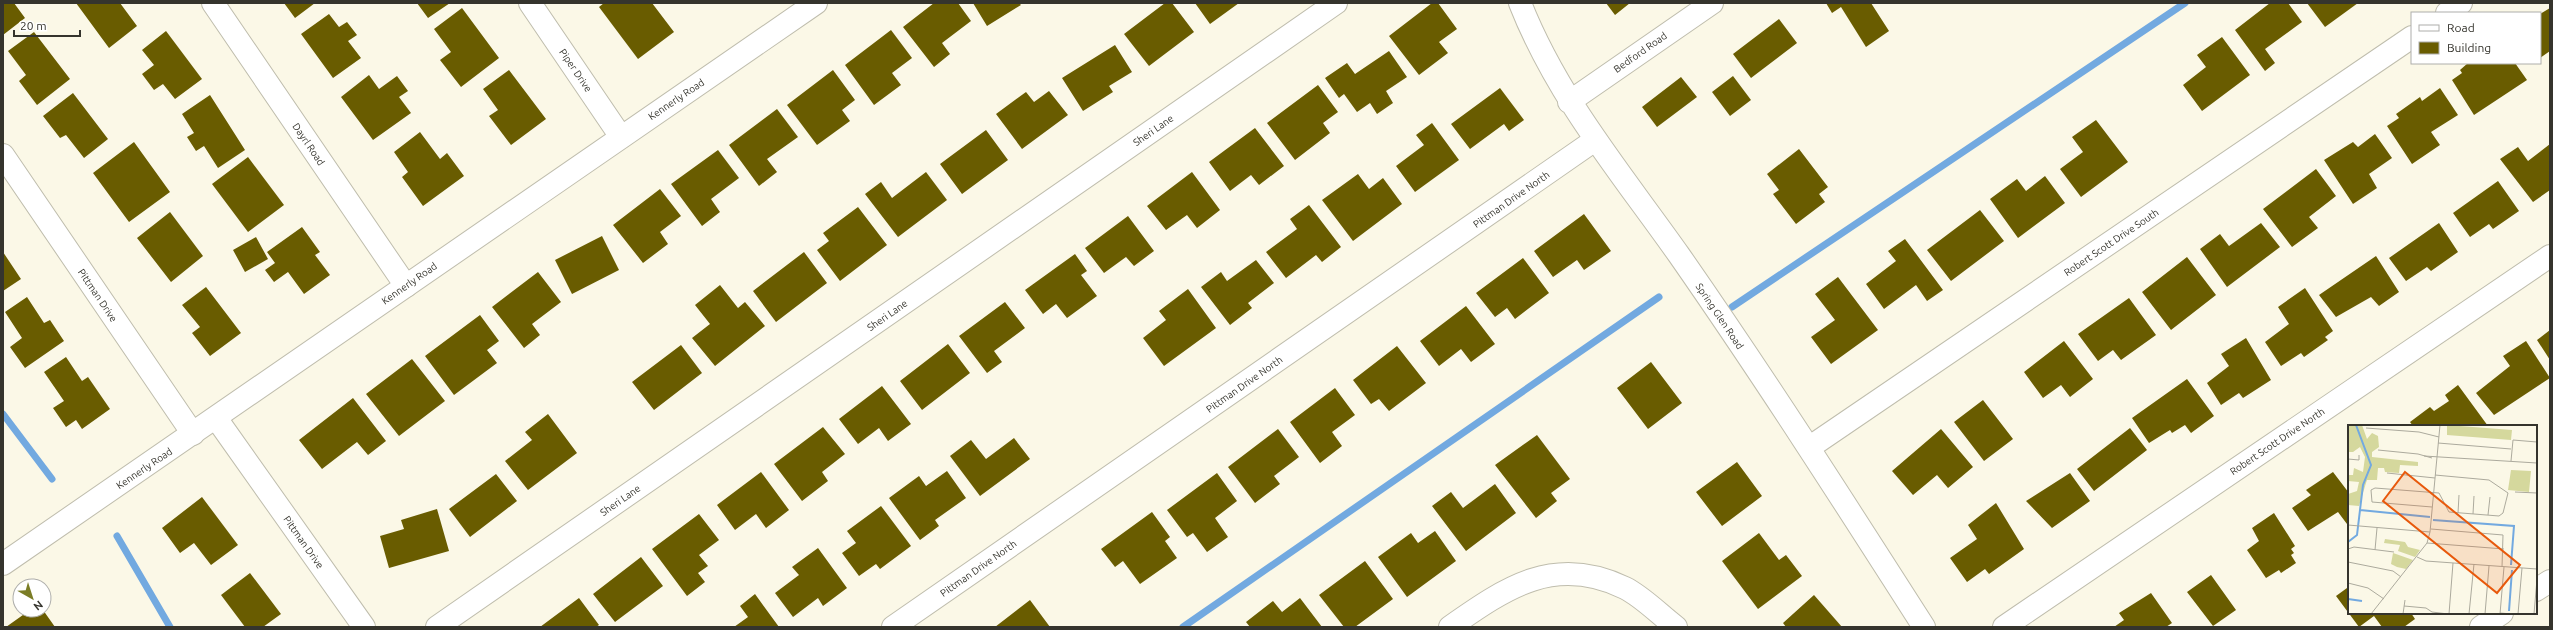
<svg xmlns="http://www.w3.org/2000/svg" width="2553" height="630" font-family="Ubuntu,sans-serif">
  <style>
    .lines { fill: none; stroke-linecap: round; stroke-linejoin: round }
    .stream { stroke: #72a9e0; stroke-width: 7 }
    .building { fill: #695c00 }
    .street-casing { stroke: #bfbdad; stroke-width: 24 }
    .secondary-casing { stroke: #bfbdad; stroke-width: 24 }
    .street { stroke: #fff; stroke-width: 22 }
    .secondary { stroke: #fff; stroke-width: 22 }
    .labels { text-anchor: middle; stroke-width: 4; stroke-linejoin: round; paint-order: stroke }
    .street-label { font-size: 10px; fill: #35342d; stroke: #fff }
    .inset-river { fill: none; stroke: #72a9e0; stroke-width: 2 }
    .inset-road { fill: none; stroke: #acaa9d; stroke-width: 1 }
    .view { fill: #e8590c; fill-opacity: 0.15; stroke: #e8590c; stroke-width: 2 }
    .inset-edge { fill: none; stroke: #35342d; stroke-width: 2 }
  </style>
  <rect width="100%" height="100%" fill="#fbf8e7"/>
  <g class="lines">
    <path class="stream" d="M1732,307L2185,3
      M3,414L52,479
      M117,536L170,627
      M1183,627L1659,297"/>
  </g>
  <path class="building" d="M3,3H14L25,18L3,35Z
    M76,3H120L137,26L109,48Z
    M284,3H315L295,18Z
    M417,3H450L428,18Z
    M604,3H652L674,32L638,59L599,7Z
    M934,3H958L971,21L942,43L950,54L934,67L903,27Z
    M973,3H1019L1021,5L987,26Z
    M1165,3H1172L1194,32L1149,66L1124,34Z
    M1195,3H1239L1210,24Z
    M1432,3H1438L1457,29L1439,42L1448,53L1419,75L1389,36Z
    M1606,3H1630L1615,15Z
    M1826,3H1871L1889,31L1866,47L1841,7L1832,13Z
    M2270,3H2288L2302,22L2265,49L2275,63L2265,71L2235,30Z
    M2307,3H2358L2325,27Z
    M462,8L499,58L461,87L440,60L451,52L434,29Z
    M2550,8V51L2540,58V14Z
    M329,14L339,27L347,22L357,35L348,41L361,58L333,78L301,34Z
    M1779,19L1797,43L1751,78L1733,54Z
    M891,30L912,58L892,73L901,85L874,105L845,65Z
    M166,31L202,79L175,99L163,84L154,90L142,74L154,65L142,50Z
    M34,32L70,79L37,105L19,81L26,75L8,51Z
    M2222,37L2250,75L2202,111L2183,85L2206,67L2197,55Z
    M1115,45L1132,72L1109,86L1113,92L1083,111L1062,78Z
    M1389,51L1407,77L1386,91L1393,103L1377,114L1370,103L1357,112L1344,94L1339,98L1325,78L1347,63L1355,74Z
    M2468,63H2515L2527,80L2474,115L2452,80L2462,73L2460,70Z
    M509,70L546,119L511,145L489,116L498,110L483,89Z
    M833,70L855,100L842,110L850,121L817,145L787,105Z
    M369,75L379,89L397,76L408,91L399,97L411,113L373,140L341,97Z
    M1733,76L1751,100L1730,116L1712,92Z
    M1681,77L1697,97L1657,127L1642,107Z
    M1318,85L1338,112L1323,123L1330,133L1295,160L1267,123Z
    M1500,88L1524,120L1509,131L1504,124L1470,149L1451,124Z
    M2440,88L2458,115L2431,132L2440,145L2412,164L2387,126L2399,118L2396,114L2420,97L2422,101Z
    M1049,91L1068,115L1022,149L996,114L1026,92L1034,102Z
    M73,93L108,139L84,158L66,135L60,138L43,116Z
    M210,95L245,150L218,168L204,146L196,151L187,137L194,133L182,114Z
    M777,109L798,137L767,159L777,172L759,186L729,145Z
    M2096,120L2128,162L2081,197L2060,169L2083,152L2072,137Z
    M1432,123L1459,160L1415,192L1396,166L1424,145L1416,135Z
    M1255,128L1284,166L1259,185L1251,175L1230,191L1209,162Z
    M986,130L1008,160L962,194L940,164Z
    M420,132L440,159L447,153L464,176L423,206L402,177L408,172L394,152Z
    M2375,134L2392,158L2369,174L2377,188L2353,204L2324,160L2353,142L2358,147Z
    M134,142L170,192L129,222L93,173Z
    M2550,144V190L2533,202L2500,159L2518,147L2528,161Z
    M1799,149L1828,187L1819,194L1825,202L1796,224L1773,194L1779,190L1767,174Z
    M718,150L739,178L711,199L720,212L702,226L671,184Z
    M248,157L284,205L248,232L212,184Z
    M2316,169L2336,196L2309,217L2318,228L2292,247L2263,209Z
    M926,172L947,200L898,237L865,194L881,182L892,198Z
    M1192,172L1220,210L1197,228L1187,215L1166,230L1147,206Z
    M1358,174L1369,189L1383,178L1402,204L1353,241L1322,200Z
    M2045,176L2065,203L2018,238L1990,199L2017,179L2026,191Z
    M2498,181L2519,211L2493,229L2489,224L2470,237L2453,213Z
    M660,189L681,216L660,232L668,244L643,263L613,225Z
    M1309,205L1341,247L1322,262L1316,255L1286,278L1266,252L1297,229L1290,219Z
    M858,207L887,245L840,281L817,250L829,241L823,233Z
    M1980,210L2004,241L1951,281L1927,250Z
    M170,212L203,256L171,282L137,238Z
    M1584,214L1611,251L1584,270L1577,260L1553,277L1534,251Z
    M1128,216L1154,251L1134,266L1126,257L1104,273L1085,248Z
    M2261,223L2280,247L2227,287L2200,249L2220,234L2229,246Z
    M2439,223L2458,252L2431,271L2427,267L2406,281L2389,258Z
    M302,227L320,252L315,255L330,275L304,294L288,272L274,282L265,270L275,263L267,252Z
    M602,236L619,270L572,294L555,260Z
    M256,237L268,259L245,272L233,250Z
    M1905,239L1943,290L1927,301L1916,285L1884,309L1866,284L1896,261L1888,251Z
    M3,252L21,279L3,291Z
    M804,252L827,283L776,322L753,291Z
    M1075,254L1087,271L1081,275L1097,296L1067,318L1056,304L1043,314L1025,290Z
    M2376,256L2399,292L2379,306L2371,297L2336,317L2319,295Z
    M2187,257L2216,295L2171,330L2142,292Z
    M1523,258L1549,293L1515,319L1507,308L1495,317L1476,293Z
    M1256,260L1274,283L1248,303L1252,308L1230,325L1201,287L1221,272L1227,281Z
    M538,272L561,302L532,324L540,335L524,348L492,307Z
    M1838,277L1878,330L1831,364L1811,337L1835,320L1815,294Z
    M720,285L738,308L745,302L765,326L715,366L692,338L710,324L695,305Z
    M206,287L241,333L210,356L192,333L200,327L182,305Z
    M2305,288L2333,331L2325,337L2328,340L2304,357L2301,353L2281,366L2265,342L2289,324L2278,307Z
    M1188,289L1216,328L1164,366L1143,338L1166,320L1159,311Z
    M27,297L44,323L50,320L64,341L25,368L10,347L22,338L5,312Z
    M2129,298L2156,335L2121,360L2113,350L2098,361L2078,334Z
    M1005,302L1025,328L994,351L1002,362L987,373L959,336Z
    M1466,306L1495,344L1471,362L1461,349L1439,366L1420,341Z
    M480,315L499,341L487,350L497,363L454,395L425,356Z
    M2550,330V360L2537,340Z
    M2246,338L2271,380L2243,398L2239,393L2221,405L2207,383L2229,366L2221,354Z
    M2064,341L2093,379L2070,397L2061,385L2043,398L2024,372Z
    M2526,341L2550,378L2494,415L2476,393L2510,366L2503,356Z
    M948,344L970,373L922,410L900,381Z
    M681,345L702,373L654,410L632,382Z
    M1397,346L1426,383L1389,411L1379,399L1371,404L1353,380Z
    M66,357L82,381L88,377L110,409L82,429L76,420L66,427L53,408L64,401L44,372Z
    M412,359L445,401L399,436L366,394Z
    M1651,362L1682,403L1648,429L1617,388Z
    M2187,379L2214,416L2191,433L2185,425L2172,433L2170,430L2149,443L2132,418Z
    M2458,385L2488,426H2413L2410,422L2430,407L2434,411L2449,401L2445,395Z
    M882,386L911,424L888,441L879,428L858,444L839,419Z
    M1335,388L1355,415L1332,432L1342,446L1320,463L1290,422Z
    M353,398L386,441L368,455L357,442L322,469L299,440Z
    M1983,400L2013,439L1984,461L1954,422Z
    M548,414L577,453L528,490L505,461L532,440L525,432Z
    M823,427L845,454L822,472L828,481L802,501L774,464Z
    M2130,428L2147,450L2094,491L2077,469Z
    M1278,429L1299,457L1274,476L1280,484L1255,503L1228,467Z
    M1941,429L1973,467L1948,488L1937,475L1913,495L1892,471Z
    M1537,435L1570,479L1551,493L1557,501L1536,518L1495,465Z
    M1014,438L1030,459L980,496L950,456L971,440L986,459Z
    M1737,462L1762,496L1722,526L1696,492Z
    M947,471L966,498L935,520L939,526L920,540L889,498L919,476L926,486Z
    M761,472L789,510L766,528L756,514L735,530L717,505Z
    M2333,472L2349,493V522L2347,524L2338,512L2308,531L2292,508L2311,495L2306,490Z
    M1217,473L1237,501L1215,518L1228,537L1207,552L1193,533L1187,537L1167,510Z
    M2070,473L2090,501L2052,528L2026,501Z
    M496,474L517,501L470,537L449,509Z
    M1495,484L1516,513L1466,551L1432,506L1451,492L1463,508Z
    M202,497L238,545L211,565L194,543L180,553L162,528Z
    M1996,503L2024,549L1989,574L1985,569L1967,582L1950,558L1977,539L1968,525Z
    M881,506L911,546L880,569L876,564L859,576L842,553L856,543L847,531Z
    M437,509L449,551L389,568L380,536L404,529L401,520Z
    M1152,512L1170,537L1165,541L1177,558L1140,584L1123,561L1115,567L1101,549Z
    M2274,513L2295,546L2291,549L2294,553L2291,555L2296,563L2281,573L2279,570L2266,578L2247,550L2259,541L2252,528Z
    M699,514L719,540L699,555L708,566L698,573L705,582L687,596L652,549Z
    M1435,531L1456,561L1407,597L1378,557L1411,533L1418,543Z
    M1759,533L1779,560L1786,555L1802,576L1758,609L1722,561Z
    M818,548L847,588L823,606L818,598L793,617L775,593L799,575L792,567Z
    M641,557L663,586L615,622L593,594Z
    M1365,561L1393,599L1355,627H1344L1319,595Z
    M250,573L281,614L263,627H245L221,595Z
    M2211,575L2236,610L2213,626L2187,592Z
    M2347,588L2349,591V613H2411L2415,619L2404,627H2382L2374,616L2359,627L2336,596Z
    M2151,593L2172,623L2166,627H2114L2124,620L2119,613Z
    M755,594L779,627H734L748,617L740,606Z
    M1814,595L1842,627H1786L1783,623Z
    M579,598L599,625L596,627H540Z
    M1300,598L1322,627H1250L1246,622L1273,601L1282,612Z
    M1030,600L1050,627H995Z
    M30,610H43L55,627H6Z"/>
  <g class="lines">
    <defs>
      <path id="street" d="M213,3L406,286
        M530,3L621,137
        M2447,13L2461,3
        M3,155L193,434
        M216,418L364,627
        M1810,447L2412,37
        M2536,590L2550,581
        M437,627L1336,3
        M893,627L1595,140
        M1450,627C1507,587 1555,554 1625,588C1643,597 1660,615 1676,627
        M2004,627L2550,256
        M2481,627L2502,613"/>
      <path id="secondary" d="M1520,3C1557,97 1621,173 1679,255C1764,377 1844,502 1924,627
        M1569,102L1712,3
        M3,564L816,3"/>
    </defs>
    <use href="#street" class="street-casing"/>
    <use href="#secondary" class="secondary-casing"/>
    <use href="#street" class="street"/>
    <use href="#secondary" class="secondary"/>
  </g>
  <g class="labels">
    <g class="street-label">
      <text transform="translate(1640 52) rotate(-35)" y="4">Bedford Road</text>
      <text transform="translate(576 70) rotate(56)" y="4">Piper Drive</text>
      <text transform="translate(676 99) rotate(-34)" y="4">Kennerly Road</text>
      <text transform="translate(1153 130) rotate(-35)" y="4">Sheri Lane</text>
      <text transform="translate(309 144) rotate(56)" y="4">Dayrl Road</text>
      <text transform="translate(1511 199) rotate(-35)" y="4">Pittman Drive North</text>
      <text transform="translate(2111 242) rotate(-34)" y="4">Robert Scott Drive South</text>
      <text transform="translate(409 283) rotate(-35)" y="4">Kennerly Road</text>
      <text transform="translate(98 295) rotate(56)" y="4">Pittman Drive</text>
      <text transform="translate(887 315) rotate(-35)" y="4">Sheri Lane</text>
      <text transform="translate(1720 316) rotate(56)" y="4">Spring Glen Road</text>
      <text transform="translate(1244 384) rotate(-35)" y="4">Pittman Drive North</text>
      <text transform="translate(2277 441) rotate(-34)" y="4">Robert Scott Drive North</text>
      <text transform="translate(144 468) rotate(-34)" y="4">Kennerly Road</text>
      <text transform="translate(620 500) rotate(-35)" y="4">Sheri Lane</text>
      <text transform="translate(304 542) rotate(55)" y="4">Pittman Drive</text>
      <text transform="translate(978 568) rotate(-35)" y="4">Pittman Drive North</text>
    </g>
  </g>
  <g transform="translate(2348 425)">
    <rect width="189" height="189" fill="#fbf8e7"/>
    <path d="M0,0H14L19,14L24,8L30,11L31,22L24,27V32L70,37V41L52,40L51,48L37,47L36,43H30L29,55H19L18,58L11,81L0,80V69L9,66L11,57L0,56V50H5L6,43L15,47L17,32L12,22L5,27H0ZM99,0L164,5L163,15L99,10ZM163,45L183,46L181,67L160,65ZM37,114L57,117L60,122L72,125L67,132L50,126L52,120L36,118ZM45,128L48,129L65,135L58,144L49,142L43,139Z" fill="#d5d89d"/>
    <path class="inset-river" d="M12,85L82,92M85,95L166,101L163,140M0,117L9,110L15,60L23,40L8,0M0,174L14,176M161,186L164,145"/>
    <path class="inset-road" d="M18,3L71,7L91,12M90,18L163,24M30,25L70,29L84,33M76,31L189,38M0,34L11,35V30M163,36L165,15L189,17M39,48L87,53M167,67L189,68M84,82L24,77L23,65L27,63L91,68L101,87L151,91L155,88L160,68L141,55L87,50M110,88L111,70M125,89L126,71M140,90L142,72M0,100L82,107M83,104L155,110L154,142M79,118L156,124M0,124L6,122L46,127M27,125L29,103M69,132L78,136L189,144M0,137L45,146L53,152M0,158L20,163L36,174M56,181L78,183L84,187L100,189M152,188L164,189M23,189L79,118L82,107L92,0M55,189L57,175M101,189L105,138M121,189L126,139M137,189L141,141M152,189L156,142M170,189L174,143M186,189L189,154"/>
    <path class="view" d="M57,47L172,140L149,168L35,76Z"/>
    <rect width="189" height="189" class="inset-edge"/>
  </g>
  <rect width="2553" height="630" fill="none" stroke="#35342d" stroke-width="8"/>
  <rect x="2411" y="12" width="130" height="52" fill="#ffffff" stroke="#aeaeab"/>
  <rect x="2419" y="25" width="20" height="6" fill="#ffffff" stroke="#aeaeab"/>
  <text x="2447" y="32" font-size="12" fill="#35342d">Road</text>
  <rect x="2419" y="42" width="20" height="12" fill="#695c00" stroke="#aeaeab"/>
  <text x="2447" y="52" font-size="12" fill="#35342d">Building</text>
  <g transform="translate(32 598) rotate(141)"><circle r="19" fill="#ffffff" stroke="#aeaeab"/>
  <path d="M0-3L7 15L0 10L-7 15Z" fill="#7b7d26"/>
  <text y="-6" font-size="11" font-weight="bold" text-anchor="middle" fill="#35342d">N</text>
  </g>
  <path d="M14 30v6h66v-6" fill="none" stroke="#35342d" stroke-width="2"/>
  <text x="20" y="30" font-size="12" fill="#35342d" stroke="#ffffff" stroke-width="3" paint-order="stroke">20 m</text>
</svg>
